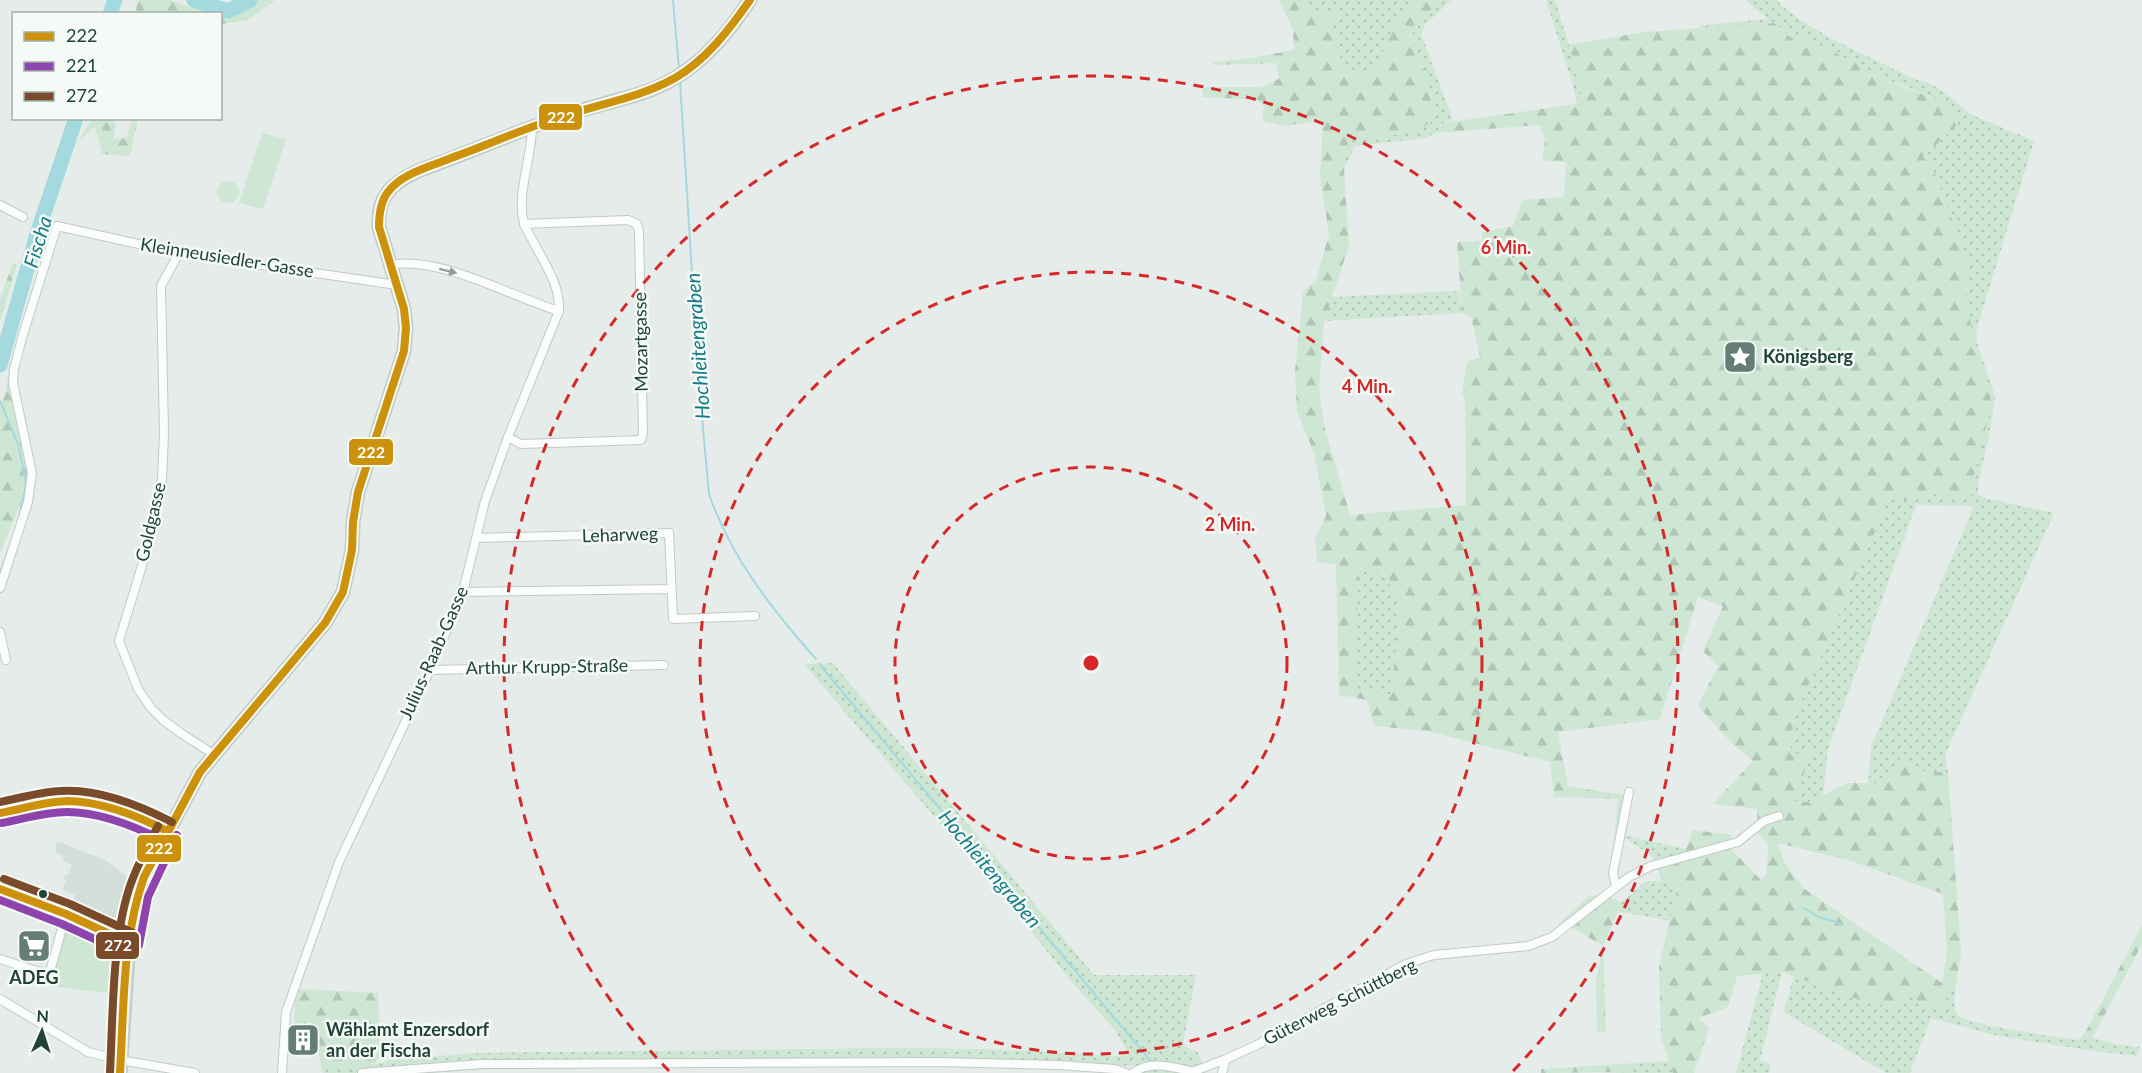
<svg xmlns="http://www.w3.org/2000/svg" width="2142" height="1073" font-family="Lato,sans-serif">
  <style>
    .built { fill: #d3dfd9 }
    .grass { fill: url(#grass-dots) }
    .forest { fill: url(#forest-firs); fill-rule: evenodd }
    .park { fill: #cee6d4 }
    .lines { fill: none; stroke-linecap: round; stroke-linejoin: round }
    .stream { stroke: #a2dade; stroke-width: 2 }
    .river { stroke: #a2dade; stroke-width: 15 }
    .street-casing { stroke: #c3c9c6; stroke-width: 10 }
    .secondary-casing { stroke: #c1cac6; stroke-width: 14 }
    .primary-casing { stroke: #c1cbc7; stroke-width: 15 }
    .street { stroke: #fbfcfc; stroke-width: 8 }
    .secondary { stroke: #fbfcfc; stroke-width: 10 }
    .primary { stroke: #ced8d4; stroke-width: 12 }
    .bus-1-casing { stroke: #f5faf7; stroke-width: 12 }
    .bus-2-casing { stroke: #f5faf7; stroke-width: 12 }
    .bus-3-casing { stroke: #f5faf7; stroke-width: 12 }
    .bus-1 { stroke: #cc920b; stroke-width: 8 }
    .bus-2 { stroke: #8e44ad; stroke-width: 8 }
    .bus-3 { stroke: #7a4b2a; stroke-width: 8 }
    .oneway { fill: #8ea09a }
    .ring { fill: none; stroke: #d62828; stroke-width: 3; stroke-dasharray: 10 8 }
    .bus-dot { fill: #204337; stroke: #f5faf7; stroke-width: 2 }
    .labels { text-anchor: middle; stroke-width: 5; stroke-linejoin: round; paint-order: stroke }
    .street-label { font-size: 18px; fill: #204337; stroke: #f5faf7 }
    .poi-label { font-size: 18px; font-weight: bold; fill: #204337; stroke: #f5faf7; text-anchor: start }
    .water-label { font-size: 20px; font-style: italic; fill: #137b86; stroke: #f5faf7 }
    .centre { fill: #d62828; stroke: #f5faf7; stroke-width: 3 }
    .ring-label { font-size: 18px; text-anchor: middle; font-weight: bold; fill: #d62828; stroke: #f5faf7; stroke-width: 5; stroke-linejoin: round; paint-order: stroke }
    .line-badge { stroke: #f5faf7; stroke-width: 2 }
    .badge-label { font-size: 16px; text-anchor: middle; font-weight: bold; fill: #fff }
  </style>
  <defs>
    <pattern id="grass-dots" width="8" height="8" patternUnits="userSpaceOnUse" patternTransform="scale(1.5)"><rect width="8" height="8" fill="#cee6d4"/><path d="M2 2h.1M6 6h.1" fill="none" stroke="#b1c6b7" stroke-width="1.8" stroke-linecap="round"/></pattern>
    <pattern id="forest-firs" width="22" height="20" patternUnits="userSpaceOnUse" patternTransform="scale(1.5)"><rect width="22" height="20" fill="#cee6d4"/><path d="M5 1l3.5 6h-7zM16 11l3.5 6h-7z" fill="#b1c6b7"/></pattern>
  </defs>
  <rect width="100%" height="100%" fill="#e6ece9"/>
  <path class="built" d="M57,841L105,860L127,876L124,920L115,925L84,915L71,906L75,895L63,890L66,880L64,879L65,875H68L72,865L63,861L64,858L55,851Z"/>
  <path class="grass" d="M1305,0H1421L1395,24L1376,68L1363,76L1342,64L1332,25L1344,14L1339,10L1311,14Z
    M1441,0H1451L1425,25L1421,34L1453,120L1443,123L1436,133L1425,138L1355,146L1344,169L1348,143L1358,136L1392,135L1421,128L1433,101L1411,36L1419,22Z
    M1546,0H1555L1569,45L1583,100L1577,104L1572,82Z
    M1745,0H1776C1810,33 1871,57 1915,79L1931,84L1944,92L1970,114L2034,141L1976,332L1977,343L1995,396L1992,420L1978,486V494L1984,498L2054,513L1945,755L1948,772H1924L1900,759L1886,783H1868L1871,747L1974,506L1916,505L1828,749L1823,795L1808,802L1794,801L1811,752L1790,755L1794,718L1889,499L1907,500L1935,494L1970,498L1972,482L1991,407L1990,389L1973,343L1966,286L1967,259L1922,158L1956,126L1953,115L1945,103L1795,41L1774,23L1699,28L1702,25L1768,19Z
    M1459,291L1462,313L1324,321L1331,297Z
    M1366,571L1390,576L1401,597L1392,695L1353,689L1358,573Z
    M833,663L1094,975H1196L1183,1043L1189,1049L1198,1052L1206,1073H1144L1134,1066L996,1059L994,1067L843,1066L490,1069L428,1073H323L322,1069L374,1065L391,1060L474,1053L900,1048L985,1049L1120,1056L1127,1055V1051L1115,1030L1070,980L1013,909L804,664Z
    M1618,834L1686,849L1657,868L1652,856Z
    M1646,881H1662L1677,890L1670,921L1617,911L1622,902Z
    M1782,972L1760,1060L1771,1064L1769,1073H1736L1763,973Z
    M1794,976L1868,1003L1903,1007L1907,995L1934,1008L1948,991H1955C1955,998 1953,1008 1957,1014C1967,1026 2059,1037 2079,1040L2085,1033C2101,1043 2121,1045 2140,1047L2136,1056L2087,1050L1994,1035L1931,1018L1910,1073H1886L1784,1012Z
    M1669,1061L1673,1073H1600L1624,1072L1636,1063Z"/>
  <path class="forest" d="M137,0H170L205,12H234L231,0H275L248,20L221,24L220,14L136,13Z
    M1279,0H1305L1311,14L1339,10L1344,15L1332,25L1342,64L1363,76L1376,68L1395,24L1421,0H1441L1419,22L1411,36C1417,53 1442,110 1428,124C1419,131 1403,133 1392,135C1375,137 1363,133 1348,143L1344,169L1349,246L1324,321L1319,391L1325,429L1350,515L1466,505L1465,399L1462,392L1467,362L1480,357L1471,317L1462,313L1457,242L1482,241L1483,232L1513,226L1522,200L1564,197L1566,162L1542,161L1545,141L1540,125L1436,133L1443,123L1577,104L1583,99L1569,45L1644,32L1774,23L1795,41L1804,37L1901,86L1945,103L1953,115L1956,126L1922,158L1931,163L1967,259L1966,286L1973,343L1990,389L1991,407L1972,482L1970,499L1935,494L1907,500L1889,499L1794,718L1790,755L1811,751L1795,801L1808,802L1848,783H1886L1900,759L1924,772H1948L1961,952L1955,991H1948L1945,1008H1934L1907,996L1903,1007L1868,1003L1782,972L1737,976L1728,1007L1698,1018L1709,1028L1694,1073H1673L1661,1037L1659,966L1677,890L1662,881L1657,868L1686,849L1693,830L1732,835L1730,848L1761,880L1766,874L1769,846L1758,834L1757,809L1713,804L1753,761L1732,743L1698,706L1718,666L1703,651L1723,606L1698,597L1660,719L1558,732L1568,786L1624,795L1613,853L1618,799L1554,797L1550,762L1427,731L1374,726L1367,700L1339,695L1336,565L1317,562L1315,539L1326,516L1314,453L1297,411L1295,371L1303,292L1317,278L1329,234L1320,178L1323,121L1283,126L1262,121L1264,107L1258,100L1203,97L1202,87H1261L1279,79L1276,63L1215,65L1212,62L1252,58L1294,50L1293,29ZM1366,571L1390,576L1389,591L1401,597L1391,695L1353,689L1359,573ZM1778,843L1851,861L1943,894L1947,950L1942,983L1802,887L1783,860Z
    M92,119H112L116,125L113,139L126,138L132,119H138L130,156L102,154L95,126L76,144Z
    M13,263L17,265L0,321V299Z
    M9,371L26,453L27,488L0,553V407L5,395Z
    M1601,894L1622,902L1603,946L1606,1032H1597L1596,980L1603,946L1561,921L1588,897Z
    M2142,925V944L2093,1037L2085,1033Z
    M299,989L378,993L381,1054L374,1065L322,1069L313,1029L294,1024L295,1002Z
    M1636,1063L1624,1072L1541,1073V1069Z"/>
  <path class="park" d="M262,133L286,139L263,209L239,203Z
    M217 192a11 11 0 1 1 22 0a11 11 0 1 1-22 0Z
    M65,924C83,931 118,943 119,966C120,975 117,985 116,994L49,986Z"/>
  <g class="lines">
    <path class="stream" d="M673,0L679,69
      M680,81L699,384L709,494C731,558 772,609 816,659
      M0,401L19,447L26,484L19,517
      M0,573L11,542
      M820,665L1153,1064
      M1804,908L1819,917L1842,924"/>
    <path class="river" d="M194,0L228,11L250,0
      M110,14L115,0
      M0,365L37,234L76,118"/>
    <defs>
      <path id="street" d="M0,205L23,217
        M179,253L161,286L164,433L162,480L145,556L119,641L138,689L151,708L163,720L182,734L213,754
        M390,265C439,255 512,297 559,311
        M508,437L521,444L641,440L643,433L639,232L637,224L628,220L524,224
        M476,538L669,533L673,619L755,616
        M0,588L28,502L32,473L13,383L14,369L22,338L57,226L179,253L397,285
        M463,592L672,589
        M0,632L6,660
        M430,670L664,665
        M0,813C22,809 47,801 69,801C93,801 146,819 167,831
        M1616,887L1613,873L1629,792
        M0,959L49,975L66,914
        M0,999L88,1052L120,1060L195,1073
        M1192,1072L1226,1059L1259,1044L1406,964L1434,955L1528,946L1552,937L1629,877L1651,866L1738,842L1764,821L1779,816
        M282,1073L286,1012L339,862L430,670L463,592L485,501L508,437L559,311C560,285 546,266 534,243C531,237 526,230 524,223C516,194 532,157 532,127
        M362,1073L482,1064L939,1062L1058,1065L1115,1069L1126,1073
        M1133,1073C1151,1059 1175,1068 1195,1072
        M1222,1073L1226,1059"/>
      <path id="secondary" d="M0,889L66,914L129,943"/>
      <path id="primary" d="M120,1073L129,943L138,894L144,877L200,772L325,623L343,592L352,550L353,522L358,492L404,351L406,328L404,309L379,227C377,196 391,184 418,171C465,154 511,134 559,117C586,108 614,102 642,93C691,77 722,42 750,0"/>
    </defs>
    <use href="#street" class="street-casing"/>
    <use href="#secondary" class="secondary-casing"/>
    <use href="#primary" class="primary-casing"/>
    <use href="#street" class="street"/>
    <use href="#secondary" class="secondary"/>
    <use href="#primary" class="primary"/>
    <defs>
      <path id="bus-1" d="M0,813C23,809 46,801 69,801C102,802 138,816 167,831
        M0,889L66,914L129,943
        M120,1073C124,1008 122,939 144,877L200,772L325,623L343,592L352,550L353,522L358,492L404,351L406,328L404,309L379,227C379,215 380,202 388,192C402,173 430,167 451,158C490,144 527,127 567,115C603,103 641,97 675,78C706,60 729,30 750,0"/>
      <path id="bus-2" d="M2,823C23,819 45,812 67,812C99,812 134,826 162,840
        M0,900L62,924L125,953
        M139,945L148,897L177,835"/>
      <path id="bus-3" d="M0,802C20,798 40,792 60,791C97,788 139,805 172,822
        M4,879L70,904L133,933
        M110,1072C113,1016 112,942 129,889C136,867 147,847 158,826"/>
    </defs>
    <use href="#bus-1" class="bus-1-casing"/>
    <use href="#bus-2" class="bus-2-casing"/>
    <use href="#bus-3" class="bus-3-casing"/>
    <use href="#bus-1" class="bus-1"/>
    <use href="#bus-2" class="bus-2"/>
    <use href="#bus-3" class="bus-3"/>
  </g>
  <defs><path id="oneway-solid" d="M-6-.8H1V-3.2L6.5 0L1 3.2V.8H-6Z" transform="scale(1.5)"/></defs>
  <use class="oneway" href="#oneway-solid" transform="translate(448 271) rotate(14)"/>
  <g class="ring">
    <circle cx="1091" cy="663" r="196"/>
    <circle cx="1091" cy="663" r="391"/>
    <path d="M669 1071A587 587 0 1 1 1513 1071"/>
  </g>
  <defs>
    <symbol id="sight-square" viewBox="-11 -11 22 22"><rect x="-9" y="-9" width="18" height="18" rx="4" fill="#657e75" stroke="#f5faf7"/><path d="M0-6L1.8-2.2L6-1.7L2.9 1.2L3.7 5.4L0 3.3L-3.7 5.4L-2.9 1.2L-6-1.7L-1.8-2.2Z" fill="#fff"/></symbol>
    <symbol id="supermarket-square" viewBox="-11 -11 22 22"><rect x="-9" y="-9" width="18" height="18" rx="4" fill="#657e75" stroke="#f5faf7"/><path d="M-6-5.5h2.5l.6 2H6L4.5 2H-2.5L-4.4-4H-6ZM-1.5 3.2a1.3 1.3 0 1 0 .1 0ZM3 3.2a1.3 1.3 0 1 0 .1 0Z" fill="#fff"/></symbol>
    <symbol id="building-square" viewBox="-11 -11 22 22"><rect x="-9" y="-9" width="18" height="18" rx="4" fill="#657e75" stroke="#f5faf7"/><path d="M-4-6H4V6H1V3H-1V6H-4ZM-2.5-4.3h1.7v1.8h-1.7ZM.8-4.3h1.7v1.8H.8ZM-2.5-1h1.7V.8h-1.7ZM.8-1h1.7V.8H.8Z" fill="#fff"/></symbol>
  </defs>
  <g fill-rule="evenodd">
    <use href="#sight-square" x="1721" y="338" width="38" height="38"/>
    <use href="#supermarket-square" x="15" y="927" width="38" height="38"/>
    <use href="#building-square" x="284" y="1021" width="38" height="38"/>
  </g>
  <circle class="bus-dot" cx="43" cy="894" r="5"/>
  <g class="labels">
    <g class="street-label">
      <text transform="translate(227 258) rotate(9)" y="6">Kleinneusiedler-Gasse</text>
      <text transform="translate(641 342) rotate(-91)" y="6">Mozartgasse</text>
      <text transform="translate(151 522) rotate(-77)" y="6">Goldgasse</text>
      <text transform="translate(620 535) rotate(-2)" y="6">Leharweg</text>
      <text transform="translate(434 653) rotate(-66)" y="6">Julius-Raab-Gasse</text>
      <text transform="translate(547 667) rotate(-1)" y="6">Arthur Krupp-Straße</text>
      <text transform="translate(1340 1002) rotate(-27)" y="6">Güterweg Schüttberg</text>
    </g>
    <g class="poi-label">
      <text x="1763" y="363">Königsberg</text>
      <text x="34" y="984" text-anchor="middle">ADEG</text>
      <text x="326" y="1036">Wählamt Enzersdorf<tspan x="326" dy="21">an der Fischa</tspan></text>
    </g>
    <g class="water-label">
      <text transform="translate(38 242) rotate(-73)" y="7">Fischa</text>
      <text transform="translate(698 346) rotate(-94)" y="7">Hochleitengraben</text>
      <text transform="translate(990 869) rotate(50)" y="7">Hochleitengraben</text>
    </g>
  </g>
  <circle cx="1091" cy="663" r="9" class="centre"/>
  <g class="ring-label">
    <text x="1506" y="254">6 Min.</text>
    <text x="1367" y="393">4 Min.</text>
    <text x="1230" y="531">2 Min.</text>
  </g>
  <g class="line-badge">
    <rect x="538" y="103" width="45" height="28" rx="6" fill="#cc920b"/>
    <rect x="348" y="438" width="46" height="28" rx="6" fill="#cc920b"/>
    <rect x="136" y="834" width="46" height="29" rx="6" fill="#cc920b"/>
    <rect x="95" y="931" width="45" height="29" rx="6" fill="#7a4b2a"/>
  </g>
  <g class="badge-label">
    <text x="561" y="123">222</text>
    <text x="371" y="458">222</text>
    <text x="159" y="854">222</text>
    <text x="118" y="951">272</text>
  </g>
  <rect x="12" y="12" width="210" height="108" fill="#f5faf7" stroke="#a0b1aa" stroke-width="1.5"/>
  <rect x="24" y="32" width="30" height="9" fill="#cc920b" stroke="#a0b1aa" stroke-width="1.5"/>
  <text x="66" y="42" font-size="18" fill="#204337">222</text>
  <rect x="24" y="62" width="30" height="9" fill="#8e44ad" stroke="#a0b1aa" stroke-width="1.5"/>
  <text x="66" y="72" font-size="18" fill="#204337">221</text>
  <rect x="24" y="92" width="30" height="9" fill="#7a4b2a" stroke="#a0b1aa" stroke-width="1.5"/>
  <text x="66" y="102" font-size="18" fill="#204337">272</text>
  <g transform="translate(42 1031) rotate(3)" stroke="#f5faf7" stroke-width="4.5" paint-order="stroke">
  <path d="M0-4.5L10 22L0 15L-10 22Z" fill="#204337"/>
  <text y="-9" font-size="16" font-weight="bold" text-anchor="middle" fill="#204337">N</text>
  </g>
</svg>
